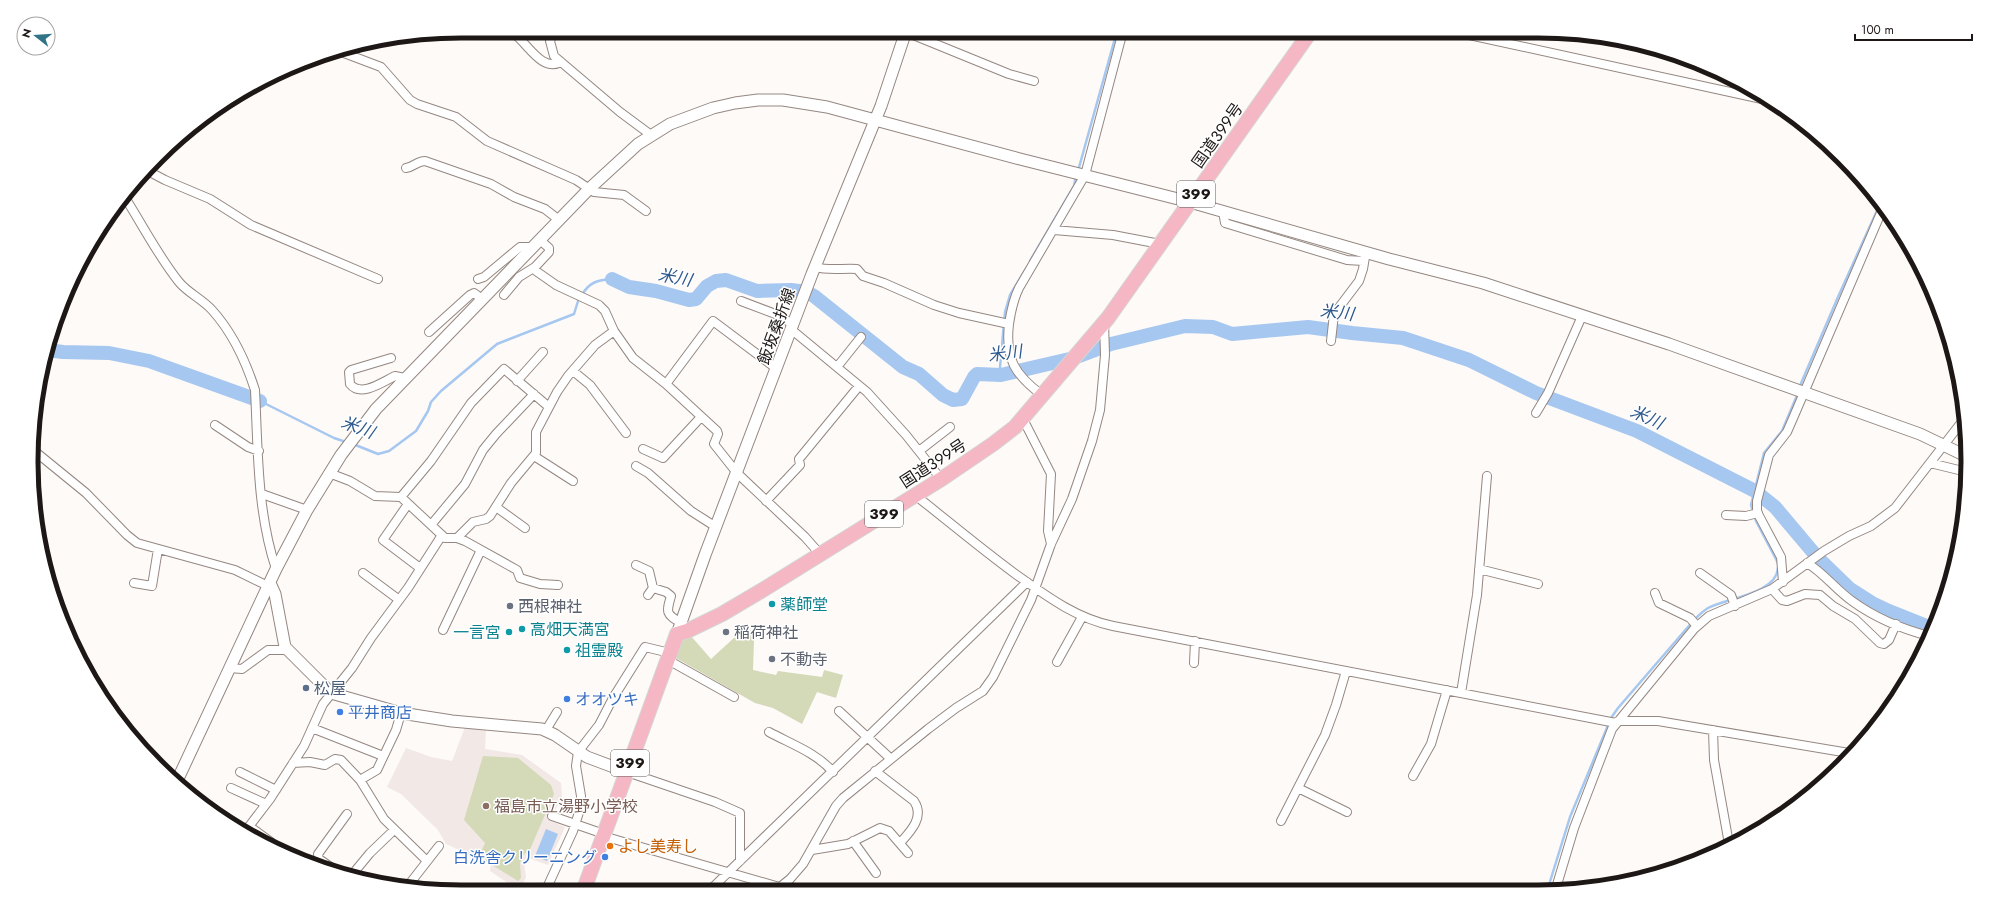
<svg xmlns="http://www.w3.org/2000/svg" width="1999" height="923" font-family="Jost,'Noto Sans JP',sans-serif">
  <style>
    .built { fill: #f2e8e5 }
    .green { fill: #d4d9b7 }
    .water { fill: #a6c7f0 }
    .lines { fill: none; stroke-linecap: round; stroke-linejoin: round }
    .stream { stroke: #a6c7f0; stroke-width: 2.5 }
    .river { stroke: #a6c7f0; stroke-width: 14 }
    .street-casing { stroke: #958781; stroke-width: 10 }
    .secondary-casing { stroke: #958781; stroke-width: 13 }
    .highway-casing { stroke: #d6d5d5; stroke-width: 16 }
    .street { stroke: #fff; stroke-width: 8 }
    .secondary { stroke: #fff; stroke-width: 11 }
    .highway { stroke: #f4b7c3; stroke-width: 14 }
    .culture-dot { fill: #0f9aa8; stroke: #fff; stroke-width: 1.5 }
    .worship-dot { fill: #6b7280; stroke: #fff; stroke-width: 1.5 }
    .service-dot { fill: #5c6f8a; stroke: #fff; stroke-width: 1.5 }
    .shop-dot { fill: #3f7fe0; stroke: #fff; stroke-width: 1.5 }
    .education-dot { fill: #8d6e63; stroke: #fff; stroke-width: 1.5 }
    .food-dot { fill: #e8710a; stroke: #fff; stroke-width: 1.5 }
    .labels { text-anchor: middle; stroke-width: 3; stroke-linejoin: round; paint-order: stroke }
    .shield { fill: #fff; stroke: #615d5b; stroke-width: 1 }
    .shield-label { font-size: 15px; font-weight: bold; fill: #1d1715 }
    .street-label { font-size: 16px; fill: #1d1715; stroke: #fff }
    .culture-label { font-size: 16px; fill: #0d838f; stroke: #fff; text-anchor: start }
    .worship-label { font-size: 16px; fill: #5b616d; stroke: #fff; text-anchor: start }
    .service-label { font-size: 16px; fill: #4e5e75; stroke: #fff; text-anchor: start }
    .shop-label { font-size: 16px; fill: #366cbe; stroke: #fff; text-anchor: start }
    .education-label { font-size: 16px; fill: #785e54; stroke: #fff; text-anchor: start }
    .food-label { font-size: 16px; fill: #c56008; stroke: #fff; text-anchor: start }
    .water-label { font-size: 17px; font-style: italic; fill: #2d598e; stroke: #fff }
    .rim { fill: none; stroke: #1d1715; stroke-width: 5 }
  </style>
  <rect width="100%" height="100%" fill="#fdfaf8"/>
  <path class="built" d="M465,727L486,728L485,749L522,755L561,783L562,796L550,821L565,827L548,865L526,857L524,863L526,877L520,891L490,871L491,864L446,844L438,830L401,794L387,787L406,748L431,757L452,761Z"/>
  <path class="green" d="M750,630L754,641L753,670L776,675L778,671L822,677L824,670L843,675L836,698L817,692L802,724L773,708L755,703L676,658L673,655L679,642L690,635L711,659L736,636Z
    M483,756L518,758L551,785L554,794L528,854L525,853L520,863L521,878L518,881L479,857L485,843L464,820Z"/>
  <path class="water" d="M546,829L558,834L547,861L535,856Z"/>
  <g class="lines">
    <path class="stream" d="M1078,171L1117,31
      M1030,261L1074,186L1076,176
      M582,295C589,282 598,280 612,279
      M1001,375L1000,367L1005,312L1010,295L1027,267
      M1799,388L1838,297L1880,204
      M260,401L334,438L346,442
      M353,444L378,454L389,451L416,431L428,411L431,402L441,391L497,344L574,314L579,298
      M1778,563L1756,521L1751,505L1764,453L1782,431L1798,393
      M1548,888L1570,817L1611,718L1618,708L1694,620C1698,616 1703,611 1708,608C1727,598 1776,594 1778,568"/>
    <path class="river" d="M612,279L629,287L656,291L689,300L696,299L707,286L716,281L726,280L757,291L791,290L807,292L814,296L903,367L919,374L943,395L953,400L962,399L974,377L977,374L1001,375L1074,358L1111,344L1185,326L1213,327L1232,334L1308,327L1352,333L1403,338L1469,360L1536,393L1637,431L1755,491L1775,507L1818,558L1850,589L1872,603L1889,611L1934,629
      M47,350L63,352L109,353L149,361L260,401"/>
    <defs>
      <path id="street" d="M510,31C526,39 540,73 561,62
        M554,31L550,41L554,56L620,112L651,135
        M1451,31L1771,101
        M906,32L1009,74L1034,81
        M336,50L381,67L410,100L417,104L456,117L487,141L576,180L594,192L624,195L646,211
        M406,168C414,167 417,161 425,161L491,184L514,197L545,209L559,220
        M146,170L165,180L210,199L251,225L378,279
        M124,196C142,224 158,256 179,282C188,293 202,299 212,310C232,332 246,362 255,390C258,450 257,512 276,569
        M1223,211L1225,223L1347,260L1363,261
        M1054,230L1113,235L1160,244
        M540,240L549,248V252L535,267L536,271L556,285L599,305L605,311L614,331L633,358L666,384L717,431L718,434L714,444L737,473L805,537L820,554
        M815,267C829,271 843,268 857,269L863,276L884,283L934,305L959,313L1009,324
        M478,279L484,277L520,247H533
        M504,295L519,277L535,267
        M741,301L778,315L794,325
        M792,330L867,392L906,435L941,479
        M429,332L470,295L474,293L482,299
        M1331,341L1334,314L1359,281L1363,269L1365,257
        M391,358L351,370L349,372L350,384C361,398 384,381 395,376L405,378
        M837,367L861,337
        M573,371L590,385L626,433
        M517,381L543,352
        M666,384L713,321L777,369
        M1042,395C1015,375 1005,359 1009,324C1011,311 1013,300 1019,288L1085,175L1123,31
        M1536,413L1548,393L1582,316
        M1023,419L1051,474L1048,531L1051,544
        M215,425L248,447L259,451
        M32,449L86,493L127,535L137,543L235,570L268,586
        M643,449L663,458L701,417
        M919,451L950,427
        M534,456L573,481
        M1930,463L1967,472
        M636,466L648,473L691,511L716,527
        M329,473L350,481L375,496L401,497L445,538H457L465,541L517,570L520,578L540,584L558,585
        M262,494L307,510
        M915,495C948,521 980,548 1014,573C1045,595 1075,618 1113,626L1616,723
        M401,497L431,461L471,403L504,369L549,407
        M766,501L800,465L799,459L859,386
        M408,504L383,540L420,568
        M496,507L525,528
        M1726,515L1746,516L1758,513
        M431,525L465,484L483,450L496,434L534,394
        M457,538L473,522L486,519L490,516L511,483L536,453V432L557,392L568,376L595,345L614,331
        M1807,563C1824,573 1836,590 1852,601C1874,617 1902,629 1929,636
        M636,565L649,571L653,588L666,592L671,596C666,613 666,614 681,623
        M1479,569L1538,584
        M363,573L398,599
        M1700,573L1731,595L1735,606
        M1783,582L1781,557L1757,512V501L1769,455L1787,432L1794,416L1883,208
        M134,583L152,586L158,549
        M1772,589L1782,600L1787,601L1805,594L1820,595L1833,606L1855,619L1880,643L1884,644L1889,640L1896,624
        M1655,593L1659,603L1690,618L1697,626
        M648,595L653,588
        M443,630L481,550
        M668,660L734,697
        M1057,662L1082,617
        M1194,663L1195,641
        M229,668L242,669L268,650H287
        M1461,693L1477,595L1487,476
        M839,711L891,759
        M1618,721H1658L1849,753
        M312,728L383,756
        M546,730L557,712
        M1713,730L1714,760L1729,844
        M769,732C791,744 817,753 833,772
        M293,763L310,762L325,765L335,759L341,760L360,780L384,819L426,860
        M875,771L914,801C925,817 910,832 900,843
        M240,772L276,790
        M627,772L715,802L740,813V861
        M1413,776L1431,744L1447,690
        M360,780L377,770L396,730L401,713
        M231,788L266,804
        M1298,788L1347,812
        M552,816L604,834
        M1281,821L1325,735L1336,705L1346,671
        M249,826L271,842
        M244,833L270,799L304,746L323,704L352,668L371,638L408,588L442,535
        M603,836L793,891
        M853,841L876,873
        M812,850L848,844L880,828L889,831L908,853
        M338,872L319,859L318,854L347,814
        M351,876L370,853L394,830
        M407,887L439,846
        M1556,888L1574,828L1612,729L1694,629L1709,616L1772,589L1824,551L1849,536L1871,526L1895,508L1964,419
        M709,891L1027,582
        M775,891L790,879L803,864L836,806L843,798L928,729L956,708L983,691L993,677L1031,600L1051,544L1072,499L1092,441L1100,410L1105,355L1104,322
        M545,892L573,831L581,806V796L576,766L578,752L599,725L613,698L645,647L670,653"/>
      <path id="secondary" d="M270,583L275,594L285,647L331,693L401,713L452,721L542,729L555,735L587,757L627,772
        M677,634L705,555L812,274L881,106L906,31
        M176,783L276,569L307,510L341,455L376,409L589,189L638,144L670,124L713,108L735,103L758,100H783L827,107L1020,159L1190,202L1389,259L1483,283L1669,344L1920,434L1968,457"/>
      <path id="highway" d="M583,892L677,634L687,631L722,614L761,591L943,478L993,444L1015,427L1108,318L1311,31"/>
    </defs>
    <use href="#street" class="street-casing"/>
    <use href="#secondary" class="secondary-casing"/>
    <use href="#highway" class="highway-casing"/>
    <use href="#street" class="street"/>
    <use href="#secondary" class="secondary"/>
    <use href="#highway" class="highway"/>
  </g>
  <g class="culture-dot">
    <circle cx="772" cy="604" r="4"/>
    <circle cx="522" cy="629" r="4"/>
    <circle cx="509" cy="632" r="4"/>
    <circle cx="567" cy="650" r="4"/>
  </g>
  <g class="worship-dot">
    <circle cx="510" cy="606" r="4"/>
    <circle cx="726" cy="632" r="4"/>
    <circle cx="772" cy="659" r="4"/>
  </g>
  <circle class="service-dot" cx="306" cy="688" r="4"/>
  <g class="shop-dot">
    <circle cx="567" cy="699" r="4"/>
    <circle cx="340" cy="712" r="4"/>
    <circle cx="605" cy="857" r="4"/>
  </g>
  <circle class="education-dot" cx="486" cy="806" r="4"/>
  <circle class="food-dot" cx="610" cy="846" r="4"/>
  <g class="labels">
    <g class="shield">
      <rect x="1177" y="181" width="38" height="26" rx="3"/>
      <rect x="865" y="501" width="38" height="26" rx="3"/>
      <rect x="611" y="750" width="38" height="26" rx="3"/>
    </g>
    <g class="shield-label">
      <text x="1196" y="199">399</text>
      <text x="884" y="519">399</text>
      <text x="630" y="768">399</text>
    </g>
    <g class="street-label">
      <text transform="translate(1217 135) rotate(-55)" y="6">国道399号</text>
      <text transform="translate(776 326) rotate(-70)" y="6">飯坂桑折線</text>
      <text transform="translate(933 463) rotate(-33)" y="6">国道399号</text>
    </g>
    <g class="culture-label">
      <text x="780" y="610">薬師堂</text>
      <text x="530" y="635">高畑天満宮</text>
      <text x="501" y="638" text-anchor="end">一言宮</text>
      <text x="575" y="656">祖霊殿</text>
    </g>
    <g class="worship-label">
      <text x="518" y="612">西根神社</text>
      <text x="734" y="638">稲荷神社</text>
      <text x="780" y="665">不動寺</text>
    </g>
    <g class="service-label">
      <text x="314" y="694">松屋</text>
    </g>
    <g class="shop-label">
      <text x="575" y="705">オオツキ</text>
      <text x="348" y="718">平井商店</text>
      <text x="597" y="863" text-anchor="end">白洗舎クリーニング</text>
    </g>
    <g class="education-label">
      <text x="494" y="812">福島市立湯野小学校</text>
    </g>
    <g class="food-label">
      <text x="618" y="852">よし美寿し</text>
    </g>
    <g class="water-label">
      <text transform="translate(675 277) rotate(11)" y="6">米川</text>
      <text transform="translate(1337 312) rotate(7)" y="6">米川</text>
      <text transform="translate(1005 353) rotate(-7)" y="6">米川</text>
      <text transform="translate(1647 417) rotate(24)" y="6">米川</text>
      <text transform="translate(358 427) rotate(21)" y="6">米川</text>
    </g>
  </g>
  <path d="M0 0H1999V923H0ZM461 38H1538A423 423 0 0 1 1961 461V462A423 423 0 0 1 1538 885H461A423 423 0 0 1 38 462V461A423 423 0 0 1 461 38Z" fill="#fff" fill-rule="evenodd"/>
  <path class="rim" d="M461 38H1538A423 423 0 0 1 1961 461V462A423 423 0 0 1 1538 885H461A423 423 0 0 1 38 462V461A423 423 0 0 1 461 38Z"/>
  <g transform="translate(36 36) rotate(287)"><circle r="19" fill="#ffffff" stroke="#a5a2a1"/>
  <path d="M0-3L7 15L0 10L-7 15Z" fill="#317485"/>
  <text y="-6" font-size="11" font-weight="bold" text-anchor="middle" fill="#1d1715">N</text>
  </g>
  <path d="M1855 34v6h117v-6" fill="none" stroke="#1d1715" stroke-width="2"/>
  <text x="1861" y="34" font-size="12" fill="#1d1715" stroke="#ffffff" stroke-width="3" paint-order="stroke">100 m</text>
</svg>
